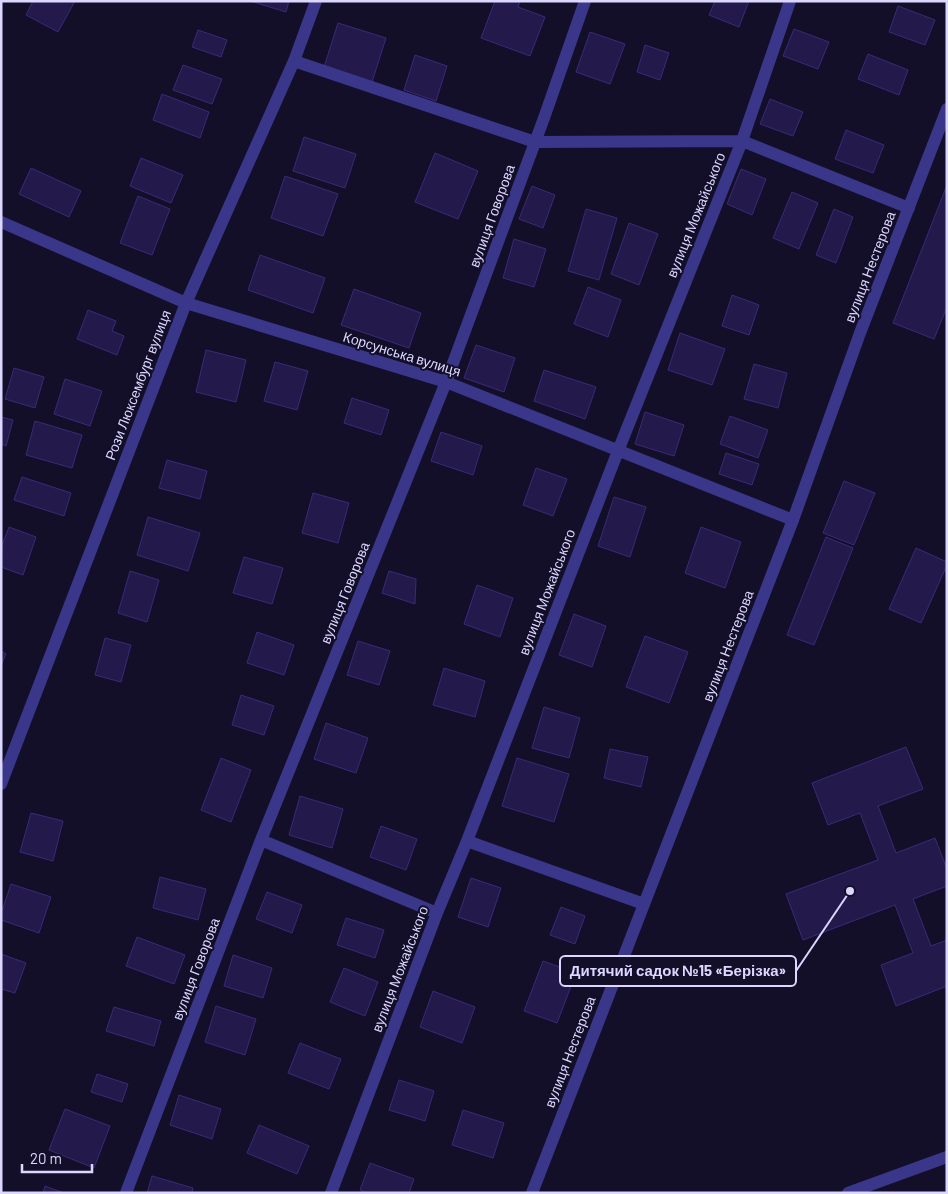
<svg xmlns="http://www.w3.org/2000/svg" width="948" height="1194" font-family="Barlow,sans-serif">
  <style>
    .building { fill: #231a4b; stroke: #392a79 }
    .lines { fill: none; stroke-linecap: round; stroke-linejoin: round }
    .minor { stroke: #3a378b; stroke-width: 12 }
    .tertiary { stroke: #3a378b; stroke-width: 12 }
    .labels { text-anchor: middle; stroke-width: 4; stroke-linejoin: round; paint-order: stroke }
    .street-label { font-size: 14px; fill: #dbd7ff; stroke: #130f29 }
    .leader { fill: none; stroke: #dbd7ff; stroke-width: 2 }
    .callout-dot { fill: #dbd7ff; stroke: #130f29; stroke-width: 2 }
    .callout { fill: #130f29; stroke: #dbd7ff; stroke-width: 2 }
    .callout-label { font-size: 15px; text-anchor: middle; font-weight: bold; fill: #dbd7ff }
  </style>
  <rect width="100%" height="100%" fill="#130f29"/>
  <path class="building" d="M33,1H75L58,32L26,15Z
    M250,1H289L286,12Z
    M495,1H520L518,7L545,17L530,56L481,38Z
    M715,1H749L739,27L709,15Z
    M898,6L935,20L925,45L889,32Z
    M338,23L386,38L372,82L324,67Z
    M794,29L829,42L818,69L783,56Z
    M198,30L227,40L221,57L192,47Z
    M590,32L625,44L610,84L576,72Z
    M645,45L669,53L660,80L637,72Z
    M868,54L908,70L899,95L858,79Z
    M415,55L447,66L436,101L404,90Z
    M183,65L222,79L212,104L173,90Z
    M162,94L209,112L200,138L153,120Z
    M770,99L803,112L793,136L760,124Z
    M846,130L884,145L873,173L835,159Z
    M304,137L356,154L345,188L293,171Z
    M435,153L478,171L458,219L415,202Z
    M141,158L183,175L171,203L130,186Z
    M31,168L81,191L69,217L19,194Z
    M741,169L766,179L752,215L727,204Z
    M285,176L338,194L323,236L271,218Z
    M947,185V307L934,339L893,323Z
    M532,186L555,195L543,228L519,219Z
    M792,192L818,203L799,249L773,238Z
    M138,196L170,209L152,255L120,243Z
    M586,209L617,218L599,280L568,271Z
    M834,209L853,217L836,263L816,255Z
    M629,223L658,234L639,285L611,274Z
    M514,239L546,249L534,287L503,278Z
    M260,255L325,278L313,313L248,290Z
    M588,287L621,300L608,337L574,324Z
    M354,289L421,313L409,348L341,325Z
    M732,295L759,305L749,335L722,326Z
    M88,310L116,321L112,331L124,336L117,355L77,339Z
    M680,333L725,349L712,385L668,370Z
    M476,345L515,358L504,392L464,378Z
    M206,350L246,360L236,402L196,392Z
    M275,362L308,371L297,410L264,401Z
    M754,364L787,373L778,408L744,399Z
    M14,368L44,377L35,408L5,399Z
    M544,370L596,387L585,419L534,401Z
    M65,379L102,391L90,426L54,414Z
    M352,398L389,410L381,435L344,423Z
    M645,412L684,425L674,456L635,444Z
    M730,416L768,430L758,458L720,444Z
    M1,417L13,420L6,446L1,444Z
    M35,421L82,435L72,468L26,455Z
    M441,432L482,446L473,475L431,461Z
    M726,453L759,464L752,485L719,474Z
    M167,460L207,471L200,499L159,488Z
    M536,468L567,479L553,516L523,505Z
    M22,477L71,493L64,516L14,500Z
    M844,481L875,493L854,545L823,533Z
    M313,493L349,503L338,543L302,533Z
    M614,497L646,507L630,557L598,546Z
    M148,517L200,533L188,571L137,555Z
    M9,527L36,537L23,575L1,567V548Z
    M701,527L741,542L725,588L685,573Z
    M826,537L853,548L814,645L787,635Z
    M916,548L947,562V565L921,623L889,609Z
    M244,557L283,568L272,604L233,593Z
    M130,571L159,580L147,622L118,613Z
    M389,571L416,579L415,604L382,593Z
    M477,585L513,598L500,637L464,624Z
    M574,614L606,626L592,667L559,655Z
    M257,632L294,645L284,675L247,663Z
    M645,636L688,652L669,703L626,687Z
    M105,638L131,645L121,682L95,675Z
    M358,641L390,651L379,685L347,675Z
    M1,651L6,654L1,665Z
    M444,668L485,681L475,717L433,705Z
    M241,695L274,706L264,735L232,725Z
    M544,707L580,718L569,758L532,748Z
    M326,723L368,738L356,773L314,759Z
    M906,747L923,789L878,806L896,853L935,838L947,869V886L913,899L931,946L947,940V986L896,1006L881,965L913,953L895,905L803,940L786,894L878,860L860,813L828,825L812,783Z
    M610,749L648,757L641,787L604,778Z
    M221,758L251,770L231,822L201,810Z
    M517,758L569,774L554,822L502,806Z
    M300,796L343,809L332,848L289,835Z
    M31,813L63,821L53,861L20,852Z
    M381,826L417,839L406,870L370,857Z
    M160,877L206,889L198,920L153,908Z
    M471,878L501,888L488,927L458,917Z
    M11,884L51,897L39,933L1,920V914Z
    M267,892L302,905L292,933L256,919Z
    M561,907L585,916L575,944L550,935Z
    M346,918L384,930L375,958L337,945Z
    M137,937L185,955L174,984L126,966Z
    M1,954L26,963L15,993L1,989Z
    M233,955L272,968L263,998L224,986Z
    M543,961L576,973L557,1023L524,1011Z
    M344,968L378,982L365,1016L330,1002Z
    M433,991L475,1007L462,1043L420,1027Z
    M216,1006L256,1019L245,1055L205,1042Z
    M114,1007L161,1021L154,1046L106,1031Z
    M300,1043L341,1059L329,1089L288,1073Z
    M97,1074L128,1084L122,1102L91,1092Z
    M399,1080L434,1091L425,1121L389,1110Z
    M179,1095L221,1109L212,1139L170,1125Z
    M65,1109L110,1126L94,1168L49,1150Z
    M463,1110L504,1123L493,1158L452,1145Z
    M259,1125L309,1146L297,1174L247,1153Z
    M370,1163L414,1179L409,1193H367L360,1190Z
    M152,1176L193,1188L192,1193H147Z
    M45,1186L64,1193H43Z"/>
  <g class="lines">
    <path class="minor" d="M294,61L535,142L742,141L909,208
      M1,222L186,303L446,382L793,520
      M1,784L186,303L294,61L316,1
      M261,840L437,913
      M467,841L644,904
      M126,1193L261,840L446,382L544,118L585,1
      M331,1193L437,913L467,841L618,451L742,141L790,1"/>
    <path class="tertiary" d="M532,1193L793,520L860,333L947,109
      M848,1193L947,1157"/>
  </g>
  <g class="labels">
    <g class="street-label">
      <text transform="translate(696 215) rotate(-68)" y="5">вулиця Можайського</text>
      <text transform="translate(492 216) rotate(-70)" y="5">вулиця Говорова</text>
      <text transform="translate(870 267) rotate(-69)" y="5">вулиця Нестерова</text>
      <text transform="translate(402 354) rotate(17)" y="5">Корсунська вулиця</text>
      <text transform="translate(138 385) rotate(-69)" y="5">Рози Люксембург вулиця</text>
      <text transform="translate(547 592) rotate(-69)" y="5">вулиця Можайського</text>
      <text transform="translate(345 593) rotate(-68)" y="5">вулиця Говорова</text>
      <text transform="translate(728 646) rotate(-69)" y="5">вулиця Нестерова</text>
      <text transform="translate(196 969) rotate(-69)" y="5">вулиця Говорова</text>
      <text transform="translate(400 969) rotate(-69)" y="5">вулиця Можайського</text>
      <text transform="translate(570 1052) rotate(-69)" y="5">вулиця Нестерова</text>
    </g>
  </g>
  <path class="leader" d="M850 891L796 971"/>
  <circle class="callout-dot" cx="850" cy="891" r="5"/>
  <rect class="callout" x="560" y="956" width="236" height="30" rx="5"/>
  <g class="callout-label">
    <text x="678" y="976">Дитячий садок №15 «Берізка»</text>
  </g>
  <rect width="948" height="1194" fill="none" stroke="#dbd7ff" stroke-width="5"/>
  <path d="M22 1164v8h70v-8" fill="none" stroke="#dbd7ff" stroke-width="2.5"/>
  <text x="30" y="1164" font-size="15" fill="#dbd7ff" stroke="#130f29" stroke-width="4" paint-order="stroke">20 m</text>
</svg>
